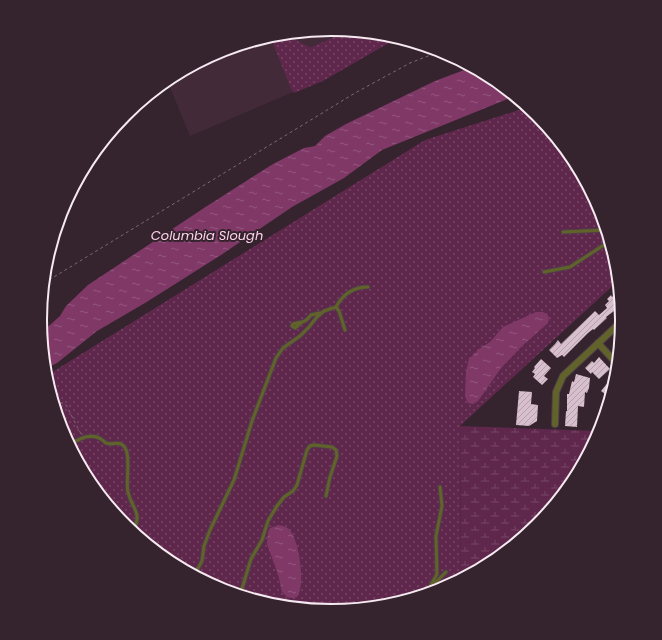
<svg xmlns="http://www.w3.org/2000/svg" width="662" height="640" font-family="Poppins,sans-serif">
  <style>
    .built { fill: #432a39 }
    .grass { fill: url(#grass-dots) }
    .wetland { fill: url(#wetland-marsh) }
    .water { fill: url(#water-ripples) }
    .building { fill: url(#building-hatch) }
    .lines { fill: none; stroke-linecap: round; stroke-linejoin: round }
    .service-casing { stroke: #503f49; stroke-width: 5 }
    .minor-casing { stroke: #503f49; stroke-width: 8 }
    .path { stroke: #7b6b75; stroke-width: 1; stroke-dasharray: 3 3; stroke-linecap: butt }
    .service { stroke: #61632b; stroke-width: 3 }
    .minor { stroke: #61632b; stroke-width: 6 }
    .labels { text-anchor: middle; stroke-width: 4; stroke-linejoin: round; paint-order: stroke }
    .water-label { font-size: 13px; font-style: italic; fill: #fdd2eb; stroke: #35232e }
    .rim { fill: none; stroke: #f6eaf1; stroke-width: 2 }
  </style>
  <defs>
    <pattern id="grass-dots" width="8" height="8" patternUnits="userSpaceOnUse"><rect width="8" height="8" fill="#5e274b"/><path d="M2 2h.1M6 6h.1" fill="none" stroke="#764665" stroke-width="1.8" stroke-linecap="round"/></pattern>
    <pattern id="wetland-marsh" width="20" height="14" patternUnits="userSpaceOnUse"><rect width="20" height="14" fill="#5e274b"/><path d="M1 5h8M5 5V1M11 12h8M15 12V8" fill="none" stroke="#764665"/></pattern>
    <pattern id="water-ripples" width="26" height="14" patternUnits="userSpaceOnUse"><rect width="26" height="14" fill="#803967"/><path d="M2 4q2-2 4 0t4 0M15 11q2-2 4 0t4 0" fill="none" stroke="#93567d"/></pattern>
    <pattern id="building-hatch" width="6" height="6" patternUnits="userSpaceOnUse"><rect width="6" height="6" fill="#d8bfcd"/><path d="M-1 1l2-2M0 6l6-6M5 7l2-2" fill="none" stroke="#b4a1ac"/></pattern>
  </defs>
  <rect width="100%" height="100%" fill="#35232e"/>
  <path class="built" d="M331,29L388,35L399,38L291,93L190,136L167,80L170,78L220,51L274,35Z"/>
  <path class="grass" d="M347,31L388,35L392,36L394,40L323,81L294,93L292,91L270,36L284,34L309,47H312Z
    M528,107L537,114L573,159L600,209L616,263L618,281L460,426L461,579L442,589L388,605L331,611L274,605L219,589L169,562L125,526L89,481L62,431L46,376L425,140Z"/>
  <path class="wetland" d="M460,426L600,431L573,482L537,526L492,562L461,579Z"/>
  <path class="water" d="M472,67L493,78L515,96L382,150L344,178L292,207L221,255L145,303L97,331L57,363L47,368H45L41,333L60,316L66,306L88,285L204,208L273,164L304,148L315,146L325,136L346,124L435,81Z
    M536,312H543L548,315L549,319L548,323L522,346L501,368L478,401L473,404L468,403L465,396L466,372L469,359L479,349L490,342L503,327Z
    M279,525C283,526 287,527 290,530C299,541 306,585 297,597L292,598L287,597L282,592L278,574L267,544L268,532L270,528Z"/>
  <path class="building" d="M619,291L621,306L606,317L607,318L594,330L593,329L588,333L564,357L562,355L557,358L549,350L555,344L558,340L561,344L595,311L599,315L607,308L605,305L609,301L607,299L611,295L612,297Z
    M599,357L610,369L599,379L592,372L591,374L585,368L592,361L594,363Z
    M541,359L551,368L544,376L548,379L542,385L533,377L535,374L532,372L535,368L534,367Z
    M576,374L590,378L589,388L587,393L585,392L584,407L578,406L577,427L565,426L566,411H567V394H569L572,381L574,382Z
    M610,380L614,384L610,398L601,391Z
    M519,391L532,392L531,404L538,405L537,421L529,426L516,425Z"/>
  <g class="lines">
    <defs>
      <path id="service" d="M563,232L606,230
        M544,272L570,267L610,241
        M336,307C343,294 353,287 368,287
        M301,323L295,328L292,326L293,324C303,321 304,324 311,315L320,313
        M69,445C78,439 91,432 101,439C103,440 104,442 106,443C111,445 116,442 121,444C133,449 125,481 128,492C132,510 143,511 133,532
        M193,574L197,570L202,561L204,546L210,530L234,480L252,421L276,358L283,348L300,336L309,327L317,317L324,311L336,307L339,311L345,330
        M432,584L437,581L446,572
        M429,593L431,585L437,574L436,536L442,506L440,487
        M240,595L251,559L262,540L268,521L277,506L284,497L293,491L297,485L307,450L310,446L314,445L332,447L336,450L337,456L330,477L326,496"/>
      <path id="minor" d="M598,343L618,365
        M555,424L556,392L563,376L622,321"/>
    </defs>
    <use href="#service" class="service-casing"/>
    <use href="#minor" class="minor-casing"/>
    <path class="path" d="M44,283L355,93L410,63L441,51
      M54,403H63L66,405L81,434"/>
    <use href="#service" class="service"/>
    <use href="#minor" class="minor"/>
  </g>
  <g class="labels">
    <g class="water-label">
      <text x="207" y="240">Columbia Slough</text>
    </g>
  </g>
  <path d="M0 0H662V640H0ZM47 320a284 284 0 1 1 568 0a284 284 0 1 1-568 0Z" fill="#35232e" fill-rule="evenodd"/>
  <path class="rim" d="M47 320a284 284 0 1 1 568 0a284 284 0 1 1-568 0Z"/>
</svg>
